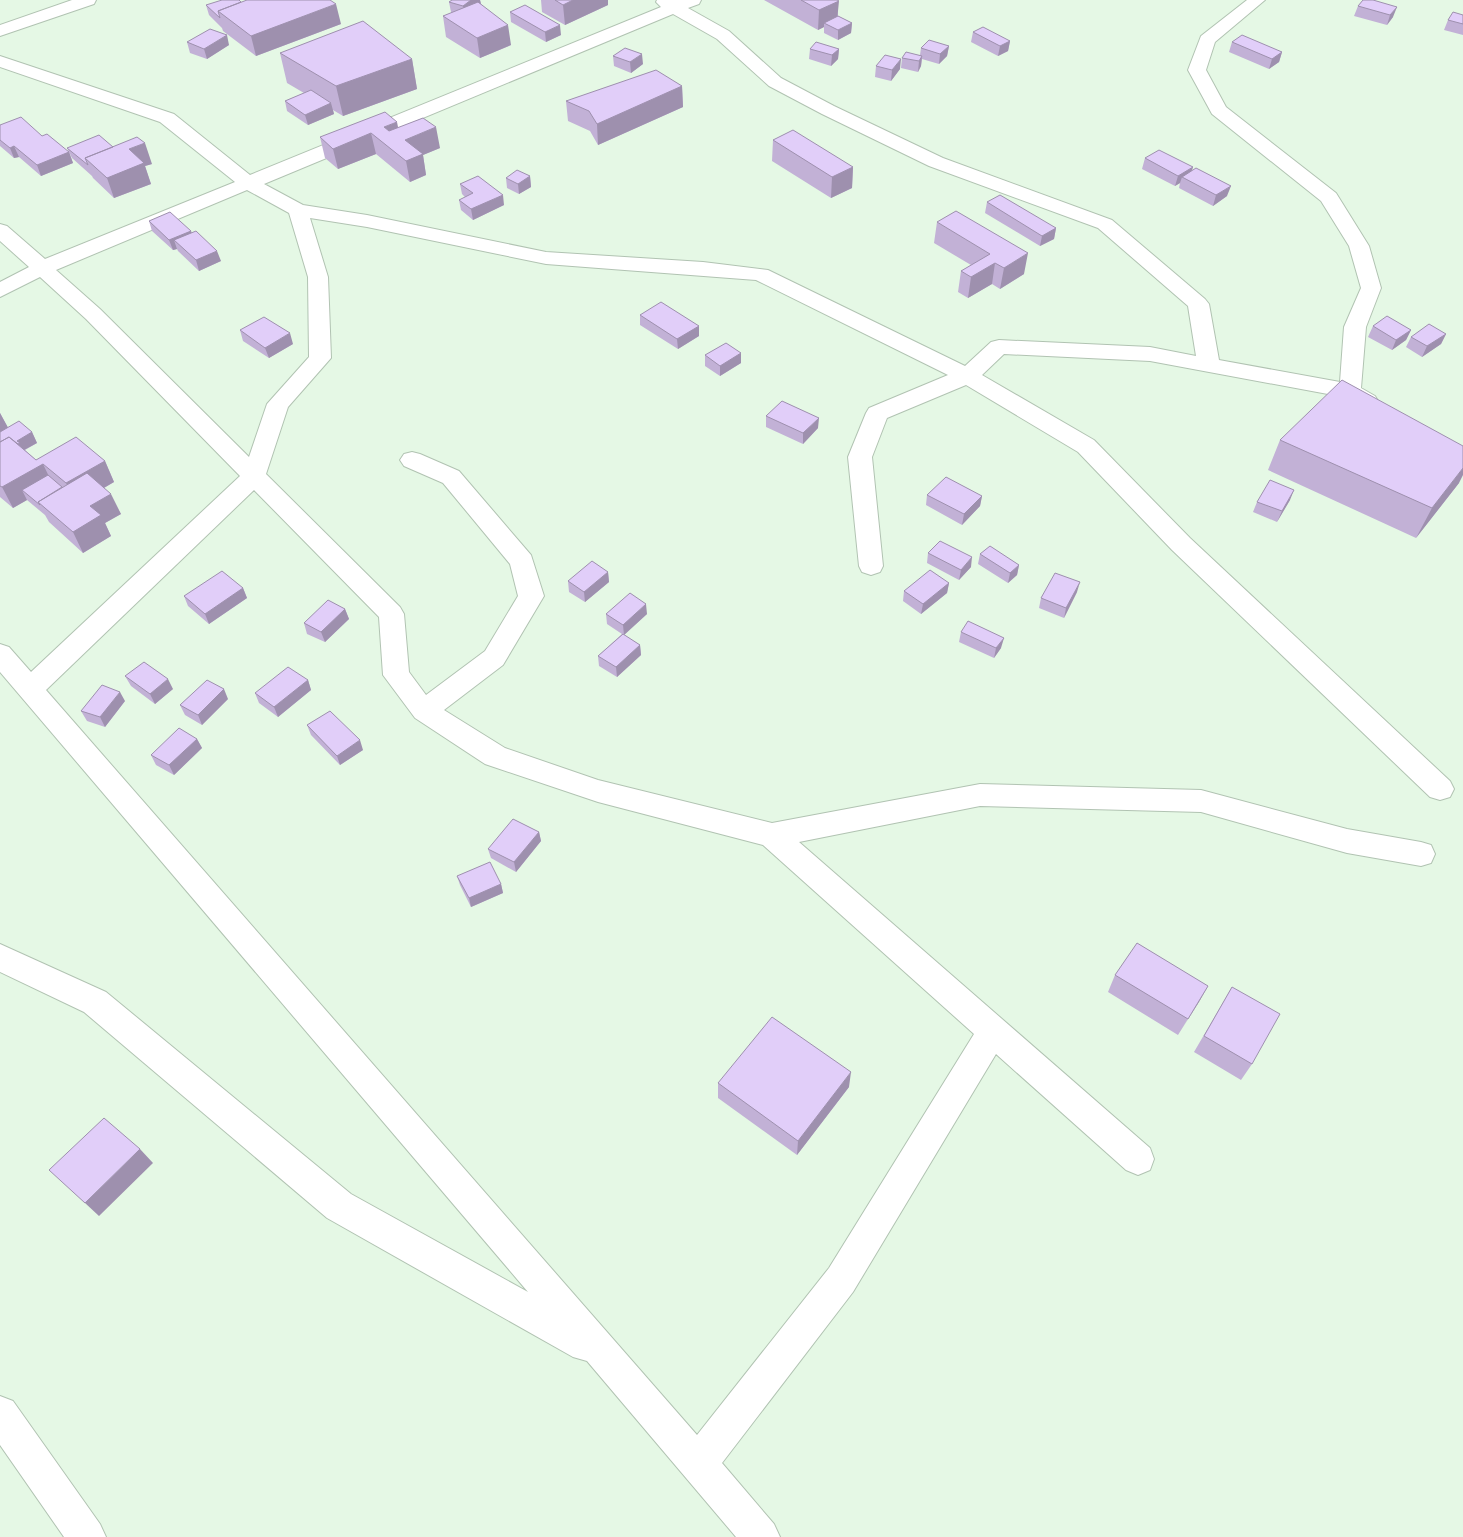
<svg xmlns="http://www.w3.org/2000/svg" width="1463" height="1537" font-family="Signika,sans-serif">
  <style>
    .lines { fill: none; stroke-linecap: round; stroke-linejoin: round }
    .street-casing { stroke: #b1c3b2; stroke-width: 2 }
    .street { fill: #fff; fill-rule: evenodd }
    .wall { fill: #c2b1d6 }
    .shaded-wall { fill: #9e90ae }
    .building { fill: #e1cef9; stroke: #9e90ae }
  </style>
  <rect width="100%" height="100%" fill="#e5f8e5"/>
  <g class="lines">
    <defs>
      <path id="street" d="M72,0H96L94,4L0,36V25Z
        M657,0H701L699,4L688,8L729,31L781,78L834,106L943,158L1112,220L1205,299L1209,304L1219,360L1340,382L1344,327L1361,288L1349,246L1321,201L1212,114L1188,70L1201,36L1247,0H1265L1215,42L1206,70L1226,107L1336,193L1369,246L1381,288L1366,327L1361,388L1375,396L1378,401L1375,406L1367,408L1344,397L1150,361L1004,354L982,375L1094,440L1190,538L1450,781L1454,789L1450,797L1440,800L1430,797L1172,550L1078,452L966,385L887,418L872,457L883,566L880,572L871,575L862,572L859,566L848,457L866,413L869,408L948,375L756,280L546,264L367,227L310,218L328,277L331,358L288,407L266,474L400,607L404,614L409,672L426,695L485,651L518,596L510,564L443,483L404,466L400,460L404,454L412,452L420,454L459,471L531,555L544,596L503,665L444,710L505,748L598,780L772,823L980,784L1201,790L1347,829L1421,842L1431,845L1435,854L1431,863L1421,866L1347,853L1201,812L980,806L799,842L1150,1148L1154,1159L1150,1170L1138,1175L1126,1170L996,1054L853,1292L722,1463L774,1524L780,1537H736L587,1361L573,1357L327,1218L84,1012L0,972V944L106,992L351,1194L528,1292L0,672V644L9,647L31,672L240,476L86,319L40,277L0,297V282L29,267L0,241V224L7,226L45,259L235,182L160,122L0,67V56L174,114L250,175L661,7L656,2ZM673,14L717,39L769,86L822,114L929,166L1098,228L1188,306L1196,356L1150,347L999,340L991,342L965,366L768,270L703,262L546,252L367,215L303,205L264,184ZM247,190L289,213L308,277L309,357L267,404L249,457L100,309L56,270ZM254,490L379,617L383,675L415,718L485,764L598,802L763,845L974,1034L829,1268L697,1435L46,690Z
        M0,1396L13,1401L100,1524L106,1537H64L0,1445Z"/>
    </defs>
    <use href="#street" class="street-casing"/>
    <use href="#street" class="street"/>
  </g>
  <path class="wall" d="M452,0H480L481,4L511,45L480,58L446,37L443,16L452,13L451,12L449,2Z
    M541,0H608V5L565,25L542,12Z
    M764,0H837L838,16L852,23L851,33L838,40L824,33V27L818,30Z
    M1363,0L1393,17L1387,25L1354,16L1358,6Z
    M241,2L341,24L256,56L223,31L222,28L209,15L206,5Z
    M510,12L561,35L546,42L511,22Z
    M1463,15V35L1444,30L1448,20Z
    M973,32L1010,41L1008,51L998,56L971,42Z
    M187,42L229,45L207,59L190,53Z
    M1232,42L1282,52L1279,62L1269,69L1229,52Z
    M949,46L947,56L939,64L922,59L921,66L918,72L901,68L902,58L920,55L921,48Z
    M810,49H839L838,59L831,66L809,59Z
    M280,53L412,59L417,89L343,116L333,110L334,114L308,125L287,111L285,101L304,93L287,83Z
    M613,56L643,64L631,73L614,66Z
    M876,66L900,69L891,81L875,77Z
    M682,86L683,107L598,145L590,131L568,121L566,101Z
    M0,125L42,136L69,152L73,163L41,176L19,157L14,158L0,146Z
    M398,128L440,148L423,155L426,175L410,182L376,154L338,169L325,158L320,137Z
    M773,140L853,167L852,188L831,198L772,161Z
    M67,148L152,164L145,166L151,184L114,198L93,178L92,176L72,158Z
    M1145,158L1193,167L1191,171L1227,196L1213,206L1179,188L1180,183L1175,186L1142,169Z
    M530,176L531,187L519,194L507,188L506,178Z
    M460,184L504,205L473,220L461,210L459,200L465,197L462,194Z
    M987,202L1056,228L1054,239L1040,246L985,213Z
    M149,221L191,231L192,233L221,261L199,271L178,251L177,249L173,250L152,231Z
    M937,222L1024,274L1000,289L992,284L968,298L958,292L961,271L971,265L934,243Z
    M640,315L699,326V336L678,349L640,325Z
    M1373,326L1411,330L1406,340L1392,350L1368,337Z
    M240,330L293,344L269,358L243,341Z
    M1446,334L1441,344L1422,357L1406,347L1411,337Z
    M741,353V363L720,376L705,366V355Z
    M0,413L8,428L32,432L37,443L25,450L36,460L105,461L114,482L104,488L121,514L105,523L111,536L83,553L49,522L45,515L27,500L13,508L0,497Z
    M766,416L818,428L803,444L766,427Z
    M1280,440L1459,483L1416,538L1268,470Z
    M927,495L982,496L980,506L962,525L926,505Z
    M1290,500L1277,522L1253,512L1257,502Z
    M928,553L971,567L959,580L927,563Z
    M980,554L1019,565L1017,575L1008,583L978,564Z
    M608,572L609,582L585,602L569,592L568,581Z
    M949,583L947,593L921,614L903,601L904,591Z
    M243,588L247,598L209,624L188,606L184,596Z
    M1077,592L1064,618L1039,608L1041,598Z
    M345,609L349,619L325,642L307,634L304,623Z
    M606,614H647L624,635L640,645L641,655L617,677L599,666L598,656L622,634L607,624Z
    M961,632L1001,648L994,658L959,642Z
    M125,676L173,689L155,704L131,686Z
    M308,680L311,690L278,717L259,703L255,693Z
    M228,699L202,725L185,715L180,705Z
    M125,701L105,727L87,721L81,711Z
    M307,725L363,750L340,765L311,735Z
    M197,739L202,748L174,775L156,765L151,755Z
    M539,832L541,841L516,872L491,858L488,849Z
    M457,876L501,884L503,893L471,907L460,885Z
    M1115,975L1208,986L1178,1035L1108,992Z
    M1232,987L1252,1064L1241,1080L1194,1052Z
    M718,1083L849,1087L797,1155L718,1098Z"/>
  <path class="shaded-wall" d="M471,0H480L481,4L464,16L463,6Z
    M573,0H608V5L565,25L563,5Z
    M839,1L837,21L824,23V27L818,30L819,10Z
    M336,4L341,24L256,56L251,36Z
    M1397,7L1393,17L1387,25L1390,15Z
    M852,23L851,33L838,40V30Z
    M508,25L511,45L480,58L477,38Z
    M560,25L561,35L546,42L545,32Z
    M227,35L229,45L207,59L204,49Z
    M1010,41L1008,51L998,56L1000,46Z
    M949,46L947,56L939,64L940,54Z
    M839,49L838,59L831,66L832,55Z
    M1282,52L1279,62L1269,69L1272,59Z
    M642,54L643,64L631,73L630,62Z
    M922,56L921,66L918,72L919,61Z
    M412,59L417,89L343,116L336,86Z
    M901,59L900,69L891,81L892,70Z
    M682,86L683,107L598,145L597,124Z
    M331,103L334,114L308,125L305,115Z
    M397,122L401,142L384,127Z
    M436,127L440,148L423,155L426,175L410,182L406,161L405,140Z
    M371,133L376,154L338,169L333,149Z
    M145,143L152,164L145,166L151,184L114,198L107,178L129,149Z
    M14,146L19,157L14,158L10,148Z
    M69,152L73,163L41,176L37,165Z
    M853,167L852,188L831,198L832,177Z
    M1193,167L1190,177H1182L1180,183L1175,186L1178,176Z
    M530,176L531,187L519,194L518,184Z
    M1231,186L1227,196L1213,206L1216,195Z
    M503,195L504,205L473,220L471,209Z
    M1056,228L1054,239L1040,246L1042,236Z
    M191,231L194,241L174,240L177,249L173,250L169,240Z
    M217,251L221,261L199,271L196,260Z
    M1028,253L1024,274L1000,289L1004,268Z
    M995,263L992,284L968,298L971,277Z
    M699,326V336L678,349L677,339Z
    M1411,330L1406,340L1392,350L1396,340Z
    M290,333L293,344L269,358L265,348Z
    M1446,334L1441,344L1422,357L1427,346Z
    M741,353V363L720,376V366Z
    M0,413L11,433L0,439Z
    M819,418L818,428L803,444V433Z
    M32,432L37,443L24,450L0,468L17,441Z
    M105,461L114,482L76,504L66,483Z
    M43,464L53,485L22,490L27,500L13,508L2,487Z
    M1463,468V475L1459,483L1416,538L1432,508Z
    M1294,490L1290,500L1277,522L1282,511Z
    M111,494L121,514L105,523L111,536L83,553L73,532L90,506Z
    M982,496L980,506L962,525L964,514Z
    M972,557L971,567L959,580L961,570Z
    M1019,565L1017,575L1008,583L1010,573Z
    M608,572L609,582L585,602L584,592Z
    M1080,582L1077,592L1064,618L1066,608Z
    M949,583L947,593L921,614L923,604Z
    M243,588L247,598L209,624L205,614Z
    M646,604L647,614L624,635L623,625Z
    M345,609L349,619L325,642L321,632Z
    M1004,638L1001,648L994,658L996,648Z
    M640,645L641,655L617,677L616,667Z
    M168,679L173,689L155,704L150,694Z
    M308,680L311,690L278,717L274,707Z
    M224,689L228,699L202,725L198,715Z
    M120,692L125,701L105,727L100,717Z
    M197,739L202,748L174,775L169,765Z
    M360,740L363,750L340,765L337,756Z
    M539,832L541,841L516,872L514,862Z
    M501,884L503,893L471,907L469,898Z
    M1208,986L1199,1002L1178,1035L1188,1019Z
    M851,1072L849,1087L797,1155L798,1141Z
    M140,1149L153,1163L99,1216L85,1203Z"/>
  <path class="building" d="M222,0H239L241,2L218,11L220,18L206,5Z
    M247,0H330L336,4L251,36L218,11Z
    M452,0H471L463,6L449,2Z
    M555,0H573L563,5Z
    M801,0H837L839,1L819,10Z
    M1363,0H1373L1397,7L1390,15L1358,6Z
    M478,2L508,25L477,38L443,16Z
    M525,5L560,25L545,32L510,12Z
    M1453,12L1463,15V24L1448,20Z
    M838,16L852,23L838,30L824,23Z
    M363,21L412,59L336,86L280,53Z
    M983,27L1010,41L1000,46L973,32Z
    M210,29L227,35L204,49L187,42Z
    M1242,35L1282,52L1272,59L1232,42Z
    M929,40L949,46L940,54L921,48Z
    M816,42L839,49L832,55L810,49Z
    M625,48L642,54L630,62L613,56Z
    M906,52L922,56L919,61L902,58Z
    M885,55L901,59L892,70L876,66Z
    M656,70L682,86L597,124L589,111L566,101Z
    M311,90L331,103L305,115L285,101Z
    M385,112L397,122L384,127L389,131L423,118L436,127L405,140L423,154L406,161L371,133L333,149L320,137Z
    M21,117L42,136L47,134L69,152L37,165L14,146L10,148L0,140V125Z
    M793,130L853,167L832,177L773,140Z
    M99,135L113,147L85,158L88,165L67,148Z
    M137,137L145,143L129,149L144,163L107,178L85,158Z
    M1159,150L1193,167L1178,176L1145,158Z
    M1196,168L1231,186L1216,195L1182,177Z
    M517,170L530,176L518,184L506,178Z
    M478,176L503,195L471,209L459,200L473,193L460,184Z
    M1000,195L1056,228L1042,236L987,202Z
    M956,211L1028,253L1004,268L995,263L971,277L961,271L990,254L937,222Z
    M170,212L191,231L169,240L149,221Z
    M196,231L217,251L196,260L174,240Z
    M661,302L699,326L677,339L640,315Z
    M1387,316L1411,330L1396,340L1373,326Z
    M264,317L290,333L265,348L240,330Z
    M1429,324L1446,334L1427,346L1411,337Z
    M726,343L741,353L720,366L705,355Z
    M1342,380L1463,446V468L1432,508L1280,440Z
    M782,401L819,418L803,433L766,416Z
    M19,421L32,432L17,441L20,443L18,444L9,437L0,442V432Z
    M9,437L36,460L76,437L105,461L66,483L43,464L2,487L0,486V442Z
    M87,473L111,494L90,506L101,515L73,532L38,502Z
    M48,475L62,487L38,502L40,505L22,490Z
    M946,477L982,496L964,514L927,495Z
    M1270,480L1294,490L1282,511L1257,502Z
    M940,541L972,557L961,570L928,553Z
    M990,546L1019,565L1010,573L980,554Z
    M592,561L608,572L584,592L568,581Z
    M930,570L949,583L923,604L904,591Z
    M222,571L243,588L205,614L184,596Z
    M1055,573L1080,582L1066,608L1041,598Z
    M630,593L646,604L623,625L606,614Z
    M328,600L345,609L321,632L304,623Z
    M968,621L1004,638L996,648L961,632Z
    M623,634L640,645L616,667L598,656Z
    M144,662L168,679L150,694L125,676Z
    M288,667L308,680L274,707L255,693Z
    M207,680L224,689L198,715L180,705Z
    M102,685L120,692L100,717L81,711Z
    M330,711L360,740L337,756L307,725Z
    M179,728L197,739L169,765L151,755Z
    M513,819L539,832L514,862L488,849Z
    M490,862L501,884L469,898L457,876Z
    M1137,943L1208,986L1188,1019L1115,975Z
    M1232,987L1280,1014L1252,1064L1204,1036Z
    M772,1017L851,1072L798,1141L718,1083Z
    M104,1118L140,1149L85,1203L49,1170Z"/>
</svg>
